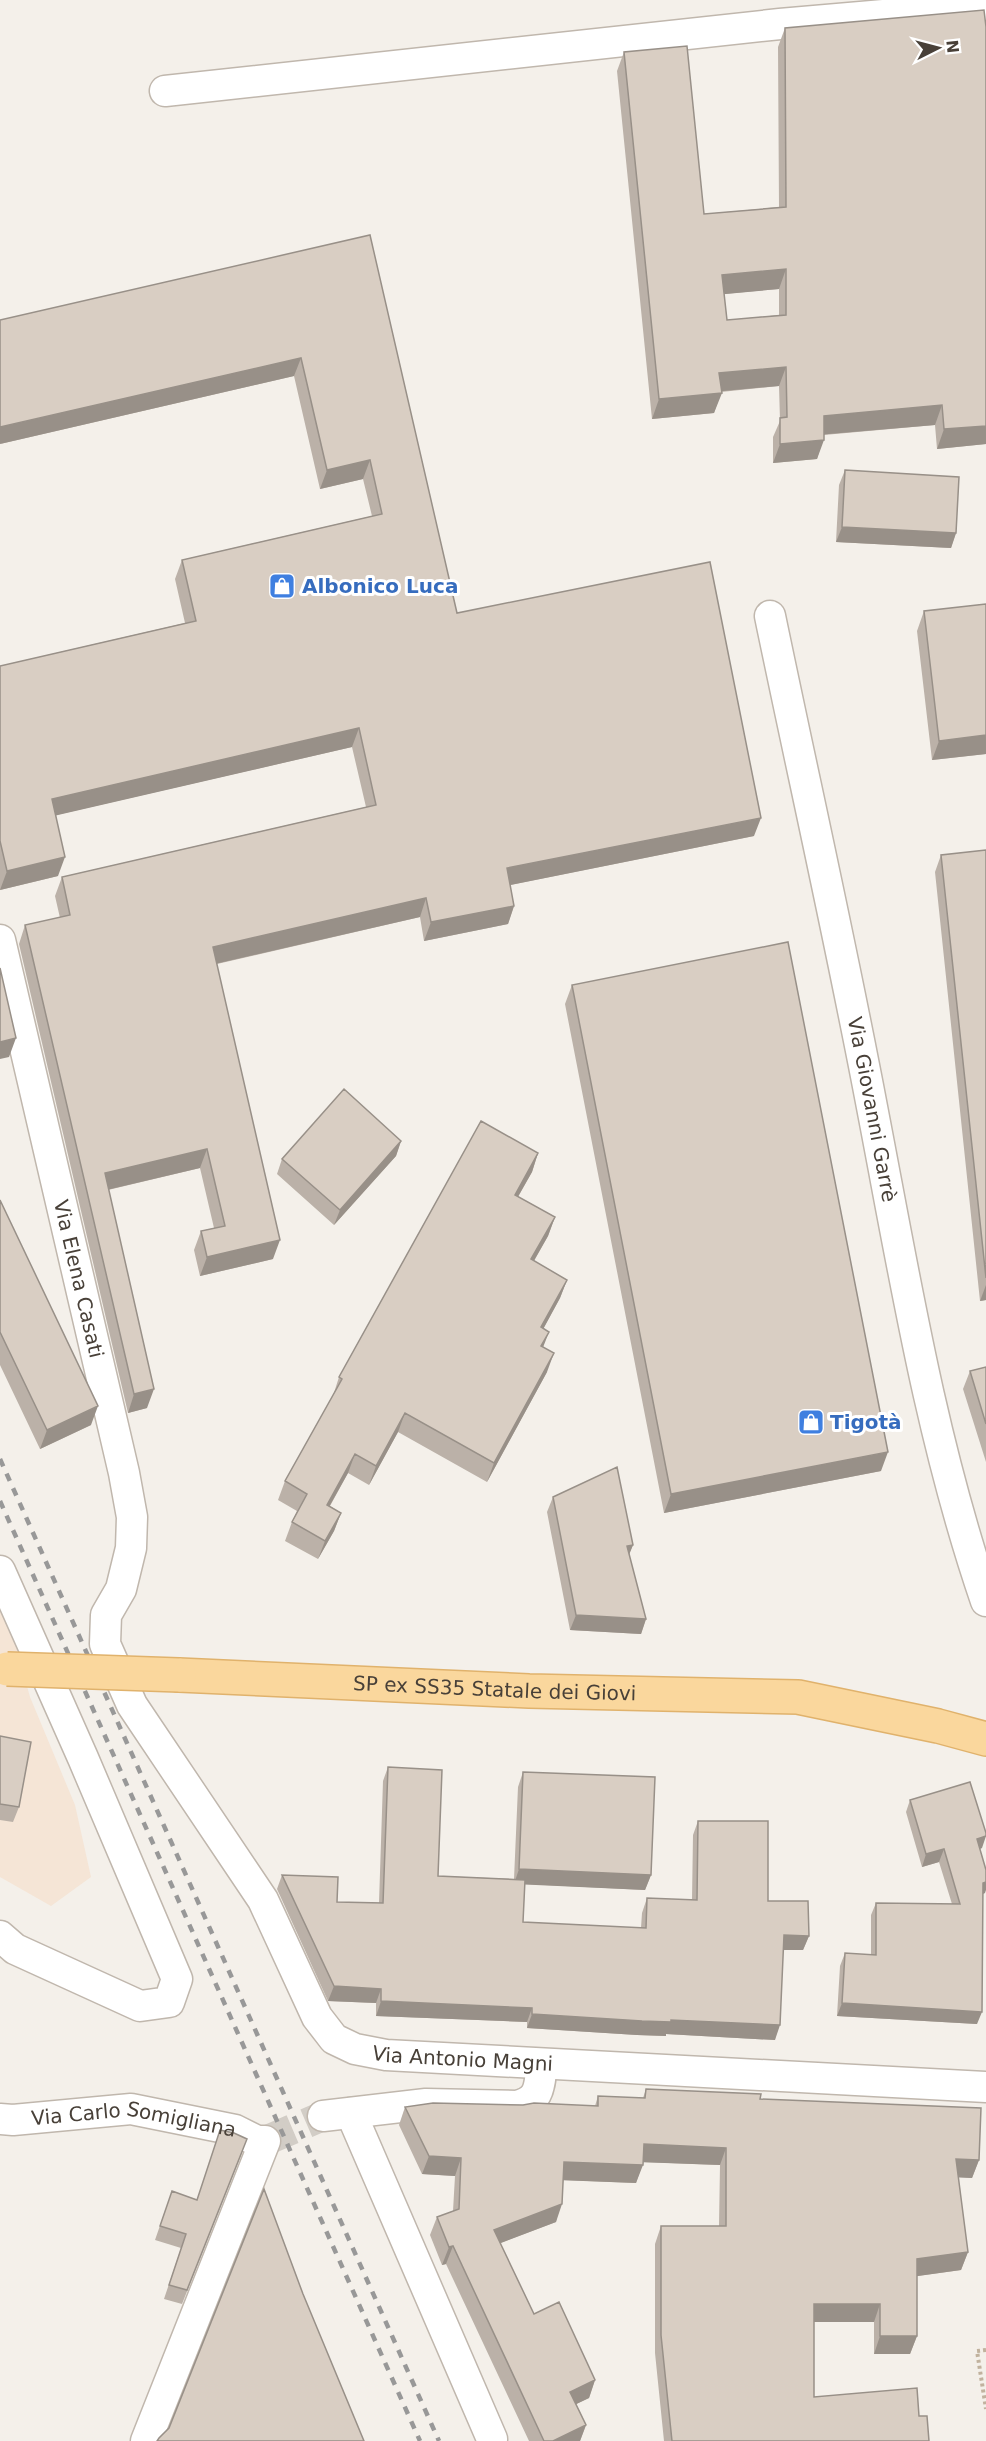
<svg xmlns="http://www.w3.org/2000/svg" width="986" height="2441" font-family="'DejaVu Sans',sans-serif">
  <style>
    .commercial { fill: #f5e5d6 }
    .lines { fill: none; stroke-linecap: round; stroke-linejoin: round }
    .minor-tunnel { stroke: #d2cdc6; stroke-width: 30; stroke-dasharray: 30 15; stroke-linecap: butt }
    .minor-casing { stroke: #c0b7ad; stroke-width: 33 }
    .major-casing { stroke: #e0b26c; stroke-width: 36 }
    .path { stroke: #c1b29e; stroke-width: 4; stroke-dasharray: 3 3; stroke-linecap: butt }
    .minor { stroke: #fff; stroke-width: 30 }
    .major { stroke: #fad79d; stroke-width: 33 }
    .rail { stroke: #989898; stroke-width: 4.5; stroke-dasharray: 8 8; stroke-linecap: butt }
    .major-bridge-casing { stroke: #e0b26c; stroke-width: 36; stroke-linecap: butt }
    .major-bridge { stroke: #fad79d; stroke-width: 33 }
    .wall { fill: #bbb1a8; fill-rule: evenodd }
    .shaded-wall { fill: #989088 }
    .building { fill: #d9cec3; stroke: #989088; stroke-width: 1.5; fill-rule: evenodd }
    .labels { text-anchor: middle; stroke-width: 6; stroke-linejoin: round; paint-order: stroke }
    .shop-label { font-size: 20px; font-weight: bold; fill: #366cbe; stroke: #fff; text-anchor: start }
    .street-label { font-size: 20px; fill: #484038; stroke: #fff }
  </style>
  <rect width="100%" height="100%" fill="#f4f0ea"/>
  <path class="commercial" d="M0,1607L14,1639L30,1697L75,1805L91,1877L51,1906L0,1877Z"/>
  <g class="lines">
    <path class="minor-tunnel" d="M265,2141L323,2116"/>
    <defs>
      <g id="minor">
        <path d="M165,91L780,24L986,6"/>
        <path id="s1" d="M770,616C804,780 841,943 872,1107C904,1273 931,1441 986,1601"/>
        <path id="s2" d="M0,940L124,1473L132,1517L131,1548L121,1589L106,1615L105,1644L132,1705L263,1900L317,2017L334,2039L355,2049L386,2055L986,2087"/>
        <path d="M0,1571L83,1758L177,1979L169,2002L140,2006L15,1949L0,1936"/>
        <path d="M351,2113L492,2439"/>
        <path d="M323,2116L426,2104L517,2106C541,2100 539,2086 542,2064"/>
        <path id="s3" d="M0,2119L13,2120L131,2109L235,2130L257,2141H265L146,2441"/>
      </g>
      <g id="major">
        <path id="s4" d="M179,1675L529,1691L798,1697L938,1726L986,1739"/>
      </g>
    </defs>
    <use href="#minor" class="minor-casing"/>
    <use href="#major" class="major-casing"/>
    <path class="path" d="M986,2350L977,2351L986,2409"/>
    <use href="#minor" class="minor"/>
    <use href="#major" class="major"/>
    <path class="rail" d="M0,1459L439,2441
      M0,1501L420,2441"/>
    <defs>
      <path id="major-bridge" d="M7,1669L179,1675"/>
    </defs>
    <use href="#major-bridge" class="major-bridge-casing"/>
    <use href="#major-bridge" class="major-bridge"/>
  </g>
  <path class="wall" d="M785,28L986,444L937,449L935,425L824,435L817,459L773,463V437L780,421L779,386L721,392L714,413L652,419L617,71L624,52L704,214L779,207L778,47ZM779,289V315L727,320L724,294Z
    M370,235L457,613L754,836L510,885L514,906L508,924L424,941L420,917L217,964L273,1259L200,1276L194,1250L201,1231L214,1228L200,1168L108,1190L147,1408L128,1413L19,944L25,925L60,918L55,896L62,877L366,807L352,747L56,815L58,876L0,890V666L185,623L175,579L182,560L372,516L363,479L320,489L294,376L0,444Z
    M845,470L956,533L951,548L836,542L839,485Z
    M986,604V754L932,760L917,631L924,611Z
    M986,850V1300L980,1301L935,872L941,855Z
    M572,985L881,1471L664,1513L565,1004Z
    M401,1141L396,1156L334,1225L277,1174L282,1159Z
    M538,1153L532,1172L518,1197L555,1217L548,1236L534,1261L567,1280L560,1298L543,1329V1347L547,1372L487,1482L398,1432L369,1485L348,1473L330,1506L341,1513L334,1531L318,1559L285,1541L292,1522L297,1511L278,1500L285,1481L333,1396L339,1377Z
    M0,1200L91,1425L40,1449L0,1365Z
    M986,1367V1462L963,1389L970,1371Z
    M553,1497L633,1545L629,1554L646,1619L641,1634L570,1630L547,1512Z
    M0,1736L19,1807L13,1822L0,1820Z
    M388,1767L438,1876L514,1879L518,1787L523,1772L651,1875L645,1890L525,1884L523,1922L641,1928L642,1913L647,1898L692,1900L693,1835L698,1821L768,1901L809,1936L803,1950H783L775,2040L666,2034V2036L637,2035L527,2028V2022L376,2016V2003L328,2001L277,1889L282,1875L337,1902L379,1903L383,1781Z
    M910,1800L982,1848L980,1849L985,1893L983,1894L977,2024L837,2016L840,1966L845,1953L871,1955V1915L876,1903L952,1904L939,1862L922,1867L906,1812Z
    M646,2089L760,2099L979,2160L972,2178L958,2177L968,2252L961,2270L917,2276V2336L910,2354H874V2322H814V2397L919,2416L929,2441H664L655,2353V2244L661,2226H719L720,2165L643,2162L636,2183L563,2180L556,2222L500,2243L534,2314L595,2380L589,2398L576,2404L586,2425L580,2441H529L446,2264L442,2265L430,2235L437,2217L453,2211L455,2176L422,2174L399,2125L405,2107L595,2106L598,2096L643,2098Z
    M220,2130L242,2153L182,2304L164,2299L181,2248L155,2240L172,2191L197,2200Z"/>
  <path class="shaded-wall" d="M786,269L779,289L715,295L722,275Z
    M301,358L294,376L0,444V427Z
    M786,367L779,386L712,392L719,373Z
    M722,393L714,413L652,419L659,399Z
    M942,405L935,425L817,435L824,416Z
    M986,426V444L937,449L944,429Z
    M824,440L817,459L773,463L780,444Z
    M370,460L363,479L320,489L327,470Z
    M842,527L956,533L951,548L836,542Z
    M359,728L352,747L45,818L52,799Z
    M986,735V754L932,760L939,741Z
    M761,818L754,836L500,887L507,868Z
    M65,857L58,876L0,890L7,871Z
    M426,898L420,917L206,966L213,947Z
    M514,906L508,924L424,941L431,922Z
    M16,1038L9,1057L0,1059V1042Z
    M401,1141L396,1156L334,1225L340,1210Z
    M207,1149L200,1168L98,1192L105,1173Z
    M538,1153L532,1172L508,1214L515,1195Z
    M555,1217L548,1236L524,1278L531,1259Z
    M280,1240L273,1259L200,1276L207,1257Z
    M567,1280L560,1298L534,1346L541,1327Z
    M986,1285V1300L980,1301Z
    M549,1332L542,1350L541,1346Z
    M554,1353L547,1372L487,1482L494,1463Z
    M154,1389L147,1408L128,1413L134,1394Z
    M98,1406L91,1425L40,1449L47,1430Z
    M405,1413L398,1432L369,1485L376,1466Z
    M888,1452L881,1471L664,1513L671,1494Z
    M355,1454L348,1473L320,1523L327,1505Z
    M341,1513L334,1531L318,1559L325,1541Z
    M633,1545L627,1560V1546Z
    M576,1615L646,1619L641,1634L570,1630Z
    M986,1836L982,1848L972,1851L977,1839Z
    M944,1849L939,1862L922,1867L926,1854Z
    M519,1869L651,1875L645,1890L514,1884Z
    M986,1882V1890L985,1893L978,1895L983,1883Z
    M784,1935L809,1936L803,1950H779Z
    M334,1986L381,1989L376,2003L328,2001Z
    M381,2001L532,2008L527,2022L376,2016Z
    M842,2003L982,2012L977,2024L837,2016Z
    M532,2014L671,2020L780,2025L775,2040L666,2034V2036L637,2035L527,2028Z
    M644,2144L726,2148L720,2165L637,2162Z
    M429,2156L461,2158L455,2176L422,2174Z
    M956,2159L979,2160L972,2178L949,2177Z
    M564,2162L643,2165L636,2183L557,2180Z
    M562,2204L556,2222L488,2248L494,2230Z
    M453,2246L446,2264L442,2265L449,2247Z
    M968,2252L961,2270L911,2277L917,2259Z
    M814,2304H880L874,2322H808Z
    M880,2336H917L910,2354H874Z
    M595,2380L589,2398L564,2410L570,2392Z
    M586,2425L580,2441H553Z"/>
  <path class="building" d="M984,10L986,27V426L944,429L942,405L824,416V440L780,444V418L787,417L786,367L719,373L722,393L659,399L624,52L687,46L704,214L786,207L785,28ZM786,269V315L727,320L722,275Z
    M370,235L457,613L710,562L761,818L507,868L514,906L431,922L426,898L213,947L280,1240L207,1257L201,1231L225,1226L207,1149L105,1173L154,1389L134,1394L25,925L70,915L62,877L376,805L359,728L52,799L65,857L7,871L0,841V666L196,621L182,560L382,514L370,460L327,470L301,358L0,427V320Z
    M845,470L959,477L956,533L842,527Z
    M986,604V735L939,741L924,611Z
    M986,850V1278L941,855Z
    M788,942L888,1452L671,1494L572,985Z
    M0,968L16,1038L0,1042Z
    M344,1089L401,1141L340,1210L282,1159Z
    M481,1121L538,1153L515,1195L555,1217L531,1259L567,1280L541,1327L549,1332L541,1346L554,1353L494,1463L405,1413L376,1466L355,1454L327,1505L341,1513L325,1541L292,1522L307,1494L285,1481L342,1379L339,1377Z
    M0,1200L98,1406L47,1430L0,1332Z
    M986,1367V1424L970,1371Z
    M617,1467L633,1545L627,1546L646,1619L576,1615L553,1497Z
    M0,1736L31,1742L19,1807L0,1804Z
    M388,1767L442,1770L438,1876L525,1880L523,1922L646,1928L647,1898L697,1900L698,1821H768V1901H808L809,1936L784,1935L780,2025L671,2020V2022L642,2021L532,2014V2008L381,2001V1989L334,1986L282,1875L338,1877L337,1902L383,1903Z
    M523,1772L655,1777L651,1875L519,1869Z
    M970,1782L986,1833V1836L977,1839L986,1870V1882L983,1883L982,2012L842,2003L845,1953L876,1955V1903L960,1904L944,1849L926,1854L910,1800Z
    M646,2089L761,2094L760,2099L981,2108L979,2160L956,2159L968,2252L917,2259V2336H880V2304H814V2397L917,2388L919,2416H927L929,2441H672L661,2335V2226H726V2148L644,2144L643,2165L564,2162L562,2204L494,2230L534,2314L559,2302L595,2380L570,2392L586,2425L553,2441H544L453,2246L449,2247L437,2217L459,2209L461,2158L429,2156L405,2107L433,2103L523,2105L534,2103L598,2106V2096L645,2098Z
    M220,2130L234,2133L247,2139L187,2290L169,2285L186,2234L160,2226L172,2191L197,2200Z
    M264,2189L303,2294L364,2441H157L159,2438L169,2428Z"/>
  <defs>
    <symbol id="shop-square" viewBox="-11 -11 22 22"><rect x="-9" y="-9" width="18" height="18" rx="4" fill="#3f7fe0" stroke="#fff"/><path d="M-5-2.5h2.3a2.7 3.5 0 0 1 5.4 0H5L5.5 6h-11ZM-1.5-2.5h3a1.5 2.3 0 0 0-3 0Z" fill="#fff"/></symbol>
  </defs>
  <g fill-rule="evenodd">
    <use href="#shop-square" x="267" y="571" width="30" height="30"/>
    <use href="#shop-square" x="796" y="1407" width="30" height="30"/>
  </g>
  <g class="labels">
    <g class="shop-label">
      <text x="302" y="593">Albonico Luca</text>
      <text x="830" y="1429">Tigotà</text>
    </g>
    <g class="street-label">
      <text dy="7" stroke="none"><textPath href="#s1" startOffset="504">Via Giovanni Garrè</textPath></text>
      <text dy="7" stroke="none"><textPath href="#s2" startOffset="348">Via Elena Casati</textPath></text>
      <text dy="7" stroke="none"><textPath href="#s4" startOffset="316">SP ex SS35 Statale dei Giovi</textPath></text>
      <text dy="7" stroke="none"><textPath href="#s2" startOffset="1314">Via Antonio Magni</textPath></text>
      <text dy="7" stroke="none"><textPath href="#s3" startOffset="135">Via Carlo Somigliana</textPath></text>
    </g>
  </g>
  <g transform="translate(938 48) rotate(84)" stroke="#ffffff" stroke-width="4.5" paint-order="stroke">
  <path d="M0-4.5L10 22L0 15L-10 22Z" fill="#484038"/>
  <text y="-9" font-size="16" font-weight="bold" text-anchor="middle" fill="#484038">N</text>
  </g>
</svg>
